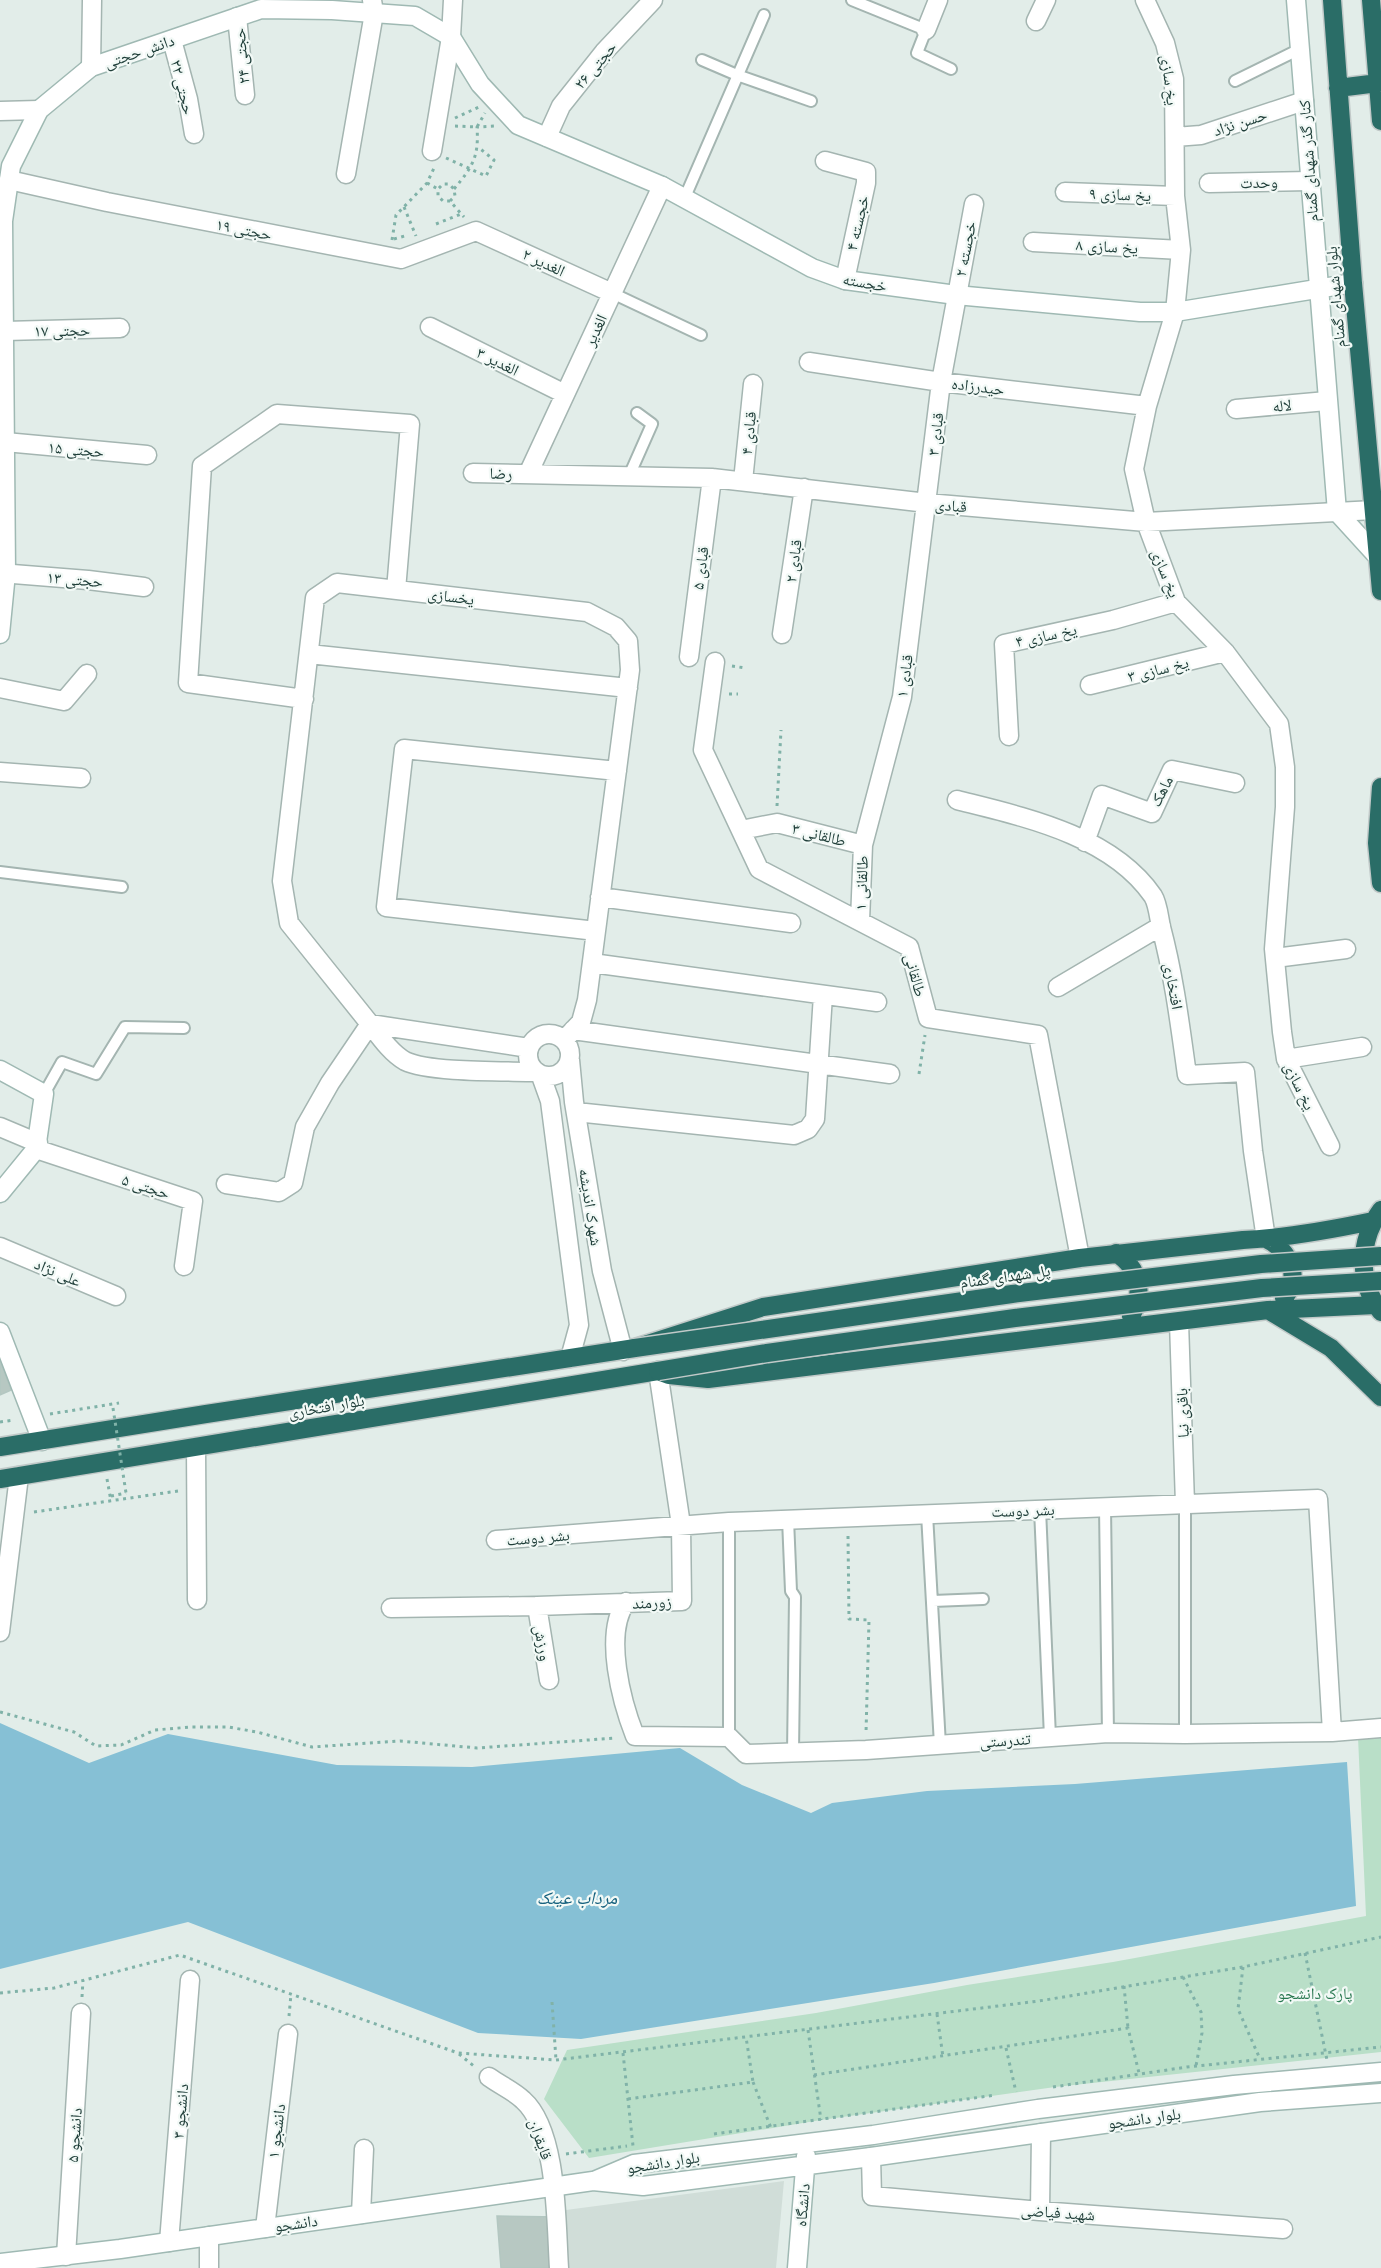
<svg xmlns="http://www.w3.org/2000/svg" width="1381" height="2268" font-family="'Varela Round','Noto Naskh Arabic',sans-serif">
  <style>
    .built { fill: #d0ddd8 }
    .green { fill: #b9dfc8 }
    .water { fill: #86c0d5 }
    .building { fill: #b7c8c2; stroke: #b3c7c1; stroke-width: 1.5 }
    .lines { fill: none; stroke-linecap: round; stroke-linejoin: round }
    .lane-casing { stroke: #a4b5b1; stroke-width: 14 }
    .street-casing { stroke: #a4b5b1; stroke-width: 21 }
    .secondary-casing { stroke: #9fb9b3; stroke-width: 21 }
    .highway-casing { stroke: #c1c9c8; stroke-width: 21 }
    .path { stroke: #80b2a8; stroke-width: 3; stroke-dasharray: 3 4.5; stroke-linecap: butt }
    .lane { stroke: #fff; stroke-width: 10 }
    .street { stroke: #fff; stroke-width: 18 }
    .secondary { stroke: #fff; stroke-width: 18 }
    .highway { stroke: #2a6d67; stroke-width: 18 }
    .highway-bridge-casing { stroke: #c1c9c8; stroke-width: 21; stroke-linecap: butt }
    .path-bridge { stroke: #80b2a8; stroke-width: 3; stroke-dasharray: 3 4.5; stroke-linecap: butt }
    .highway-bridge { stroke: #2a6d67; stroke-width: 18 }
    .labels { text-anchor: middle; stroke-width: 4.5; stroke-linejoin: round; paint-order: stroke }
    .street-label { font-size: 16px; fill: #203f3a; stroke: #f2f9f6 }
    .park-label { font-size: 16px; fill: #287850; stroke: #f2f9f6 }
    .water-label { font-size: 18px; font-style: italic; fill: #17627f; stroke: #f2f9f6 }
  </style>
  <rect width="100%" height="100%" fill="#e2ede9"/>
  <path class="built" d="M784,2181L776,2268H561L566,2210Z"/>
  <path class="green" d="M1381,1735V2052L1055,2087L821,2120L589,2158L544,2099L567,2050L816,2013L967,1985L1113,1962L1366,1916L1358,1737Z"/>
  <path class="water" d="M0,1723L89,1763L168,1734L337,1765L472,1767L680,1748L742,1785L811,1813L832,1803L927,1791L1075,1784L1347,1762L1356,1906L934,1983L581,2039L478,2033L188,1922L0,1969Z"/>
  <path class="building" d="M0,1361L11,1390L0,1395Z
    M497,2216L560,2217L554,2268H501Z"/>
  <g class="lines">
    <defs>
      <path id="lane" d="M852,0L926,30L917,53L951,69
        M702,60L737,75L811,101
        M1235,81L1300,49
        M685,197L764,15
        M612,293L701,335
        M629,476L652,424L637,413
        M0,872L122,887
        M44,1094L62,1062L96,1074L125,1027L184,1028
        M1185,1504V1734
        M1105,1507L1108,1733
        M1040,1509L1050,1737
        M927,1514L940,1745
        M788,1519L791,1591L795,1597L793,1753
        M933,1601L983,1599
        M729,1737V1522"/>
      <path id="street" d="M1145,0L1165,43L1174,79L1175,196L1181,250L1175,312L1147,406L1134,469L1146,522L1176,602L1225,652L1279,724L1285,767V807L1274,949L1282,1032L1286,1059L1330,1146
        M237,17L245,95
        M1036,21L1046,0
        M926,30L938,0
        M172,40L188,99L194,134
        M91,67L92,0
        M0,111L39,110
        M547,137L561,106L604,52L653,0
        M1175,137L1201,135L1304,101
        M432,151L451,37L453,0
        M825,161L866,172V183L845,280
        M346,174L374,13L372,0
        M9,180L107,202L401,259L476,231L612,293
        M1209,183L1310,181
        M1065,192L1175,196
        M1033,242L1181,250
        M430,327L565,394
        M5,331L120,328
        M809,362L941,382L1147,406
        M1236,409L1327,401
        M5,442L147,455
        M473,473L712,478L927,503L1146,522L1374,510
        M528,474L662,186
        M743,481L753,384
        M0,573L88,580L144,587
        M782,634L804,488
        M309,654L628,688
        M689,657L712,478
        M715,662L703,750L759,869L909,947L928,1018L1038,1035L1080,1258
        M1090,685L1225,652
        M0,688L64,701L87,674
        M304,699L188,683L202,466L277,414L410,424L396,590
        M1009,736L1004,644L1113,620L1176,602
        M0,772L81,778
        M957,800C1024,817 1111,835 1153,896C1158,904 1159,918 1161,927C1174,976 1180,1025 1187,1075L1245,1072L1253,1151L1266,1239
        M741,830L777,823L863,845
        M1085,842L1102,795L1152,813L1172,770L1235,783
        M600,897L791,923
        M860,921L863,845L902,697L941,382L974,204
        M596,931L386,907L404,749L617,771
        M1275,958L1346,949
        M592,963L877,1002
        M1058,987L1161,926
        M573,1030L890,1074
        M528 1055a21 21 0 1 1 42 0a21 21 0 1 1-42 0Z
        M529,1048L370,1024C380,1037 391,1053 405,1061C430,1073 505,1071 535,1072
        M1286,1059L1362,1047
        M570,1060L574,1102L602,1271L623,1351
        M541,1076L550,1101L579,1325L570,1358
        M576,1112L794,1135L808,1129L815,1119L823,995
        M0,1127L38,1143
        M36,1149L193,1201L184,1266
        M226,1184L279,1192L293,1183L305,1127L330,1083L370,1024L289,923L282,881L315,598L337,583L587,612L616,627L628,641L630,670L587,1000L581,1022L564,1040
        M0,1247L116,1296
        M1179,1322L1185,1504
        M196,1447L197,1600
        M496,1540L729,1522L1318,1499L1332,1732
        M626,1602C603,1634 622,1703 635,1736L729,1737L746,1754L866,1750L1108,1733L1185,1734L1332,1732L1381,1728
        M537,1606L549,1680
        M391,1608L537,1606L682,1601L681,1525L658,1371
        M0,1632L19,1476
        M489,2077C500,2085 514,2091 523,2100C558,2131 556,2224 559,2268
        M871,2157L872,2196L1040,2211L1283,2229
        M1040,2211L1041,2133
        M361,2214L364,2149
        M265,2228L288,2034
        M209,2236V2268
        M169,2242L190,1980
        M66,2256L81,2013"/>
      <path id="secondary" d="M1296,0L1337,512L1378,557
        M0,634L6,573L3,221L11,166L39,110L91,67L261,9L332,10L415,16L451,37L480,84L518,125L662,186L812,268L845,280L956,295L1140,312H1175L1353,283
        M0,1070L44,1094L36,1149L0,1193
        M0,1332L42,1441
        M594,2181L634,2164L873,2135L1038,2109L1234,2085L1381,2072
        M0,2263L120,2249L593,2181L643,2186L871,2157L1260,2102L1381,2093
        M797,2268L806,2156"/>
      <path id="highway" d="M1332,0L1353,283L1381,591
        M1371,0L1381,121
        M1338,88L1378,83
        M1381,787L1377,843L1381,883
        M1381,1210C1359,1240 1357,1282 1381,1312
        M1266,1239C1289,1250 1302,1276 1284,1298
        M1116,1253C1139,1268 1145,1292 1131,1316
        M1268,1310L1331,1348L1381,1397
        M0,1447L206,1414L635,1348L763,1307L1080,1258L1243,1240C1287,1238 1330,1230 1373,1221
        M0,1479L658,1371L669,1375L708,1379L1268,1310L1376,1305"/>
    </defs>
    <use href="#lane" class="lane-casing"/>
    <use href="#street" class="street-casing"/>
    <use href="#secondary" class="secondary-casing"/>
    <use href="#highway" class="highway-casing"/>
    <path class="path" d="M455,118L479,107
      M455,126L477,127L485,113
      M446,158L486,176L494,160L478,147
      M427,183L438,189
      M454,189C473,166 479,157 477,127L496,126
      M450,201L455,196L454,189L449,184H443L438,189V196L443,201H450L464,217
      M404,207L416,236
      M436,224L461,214
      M394,239L408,235
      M392,240L396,215L427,183L434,168
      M732,666L745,668
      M729,694H738
      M777,806L781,730
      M919,1074L925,1035
      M50,1414L119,1403
      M0,1422L14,1420
      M107,1479L111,1501
      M111,1496L126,1493
      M34,1512L178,1491
      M848,1536L849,1619L869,1620L866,1733
      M0,1712L74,1732L96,1746L121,1745L155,1730L191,1727H228L257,1732L312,1747L400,1741L477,1748L616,1738
      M1305,1953L1327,2060
      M1243,1967L1238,2009L1260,2059
      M1183,1977L1201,2012L1202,2033L1196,2066
      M1124,1986L1128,2028
      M0,1993L54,1988L180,1955L458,2053L556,2060L1039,2001L1243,1967L1381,1937
      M82,1997L83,1980
      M552,2002L556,2060
      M937,2014L943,2057
      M289,2016L291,1994
      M808,2030L821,2120
      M1006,2048L1016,2092
      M623,2053L633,2146
      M459,2054L475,2067
      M814,2075L1128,2028L1139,2073
      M753,2082L771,2128
      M1053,2087L1187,2067L1381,2047
      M628,2099L753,2082L746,2037
      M714,2134L996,2095
      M566,2154L627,2146"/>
    <use href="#lane" class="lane"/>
    <use href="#street" class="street"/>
    <use href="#secondary" class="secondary"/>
    <use href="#highway" class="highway"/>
    <defs>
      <path id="highway-bridge" d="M635,1348L1012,1294L1261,1264L1381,1256
        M658,1371L767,1353L1015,1318L1262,1288L1381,1281"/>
    </defs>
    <use href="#highway-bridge" class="highway-bridge-casing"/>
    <path class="path-bridge" d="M113,1408L126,1493"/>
    <use href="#highway-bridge" class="highway-bridge"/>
  </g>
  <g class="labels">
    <g class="street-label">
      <text transform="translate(139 51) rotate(-19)" y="6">دانش حجتی</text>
      <text transform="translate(241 56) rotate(-95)" y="6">حجتی ۲۴</text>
      <text transform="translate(595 65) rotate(-50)" y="6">حجتی ۲۶</text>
      <text transform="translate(1170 80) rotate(83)" y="6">یخ سازی</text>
      <text transform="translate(183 87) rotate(76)" y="6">حجتی ۲۲</text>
      <text transform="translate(1240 122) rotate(-18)" y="6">حسن نژاد</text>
      <text transform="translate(1308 161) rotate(-94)" y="6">کنار گذر شهدای گمنام</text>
      <text transform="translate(1259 182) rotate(-1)" y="6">وحدت</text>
      <text transform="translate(1120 194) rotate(2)" y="6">یخ سازی ۹</text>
      <text transform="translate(857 223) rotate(-77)" y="6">خجسته ۴</text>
      <text transform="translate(244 229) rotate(11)" y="6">حجتی ۱۹</text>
      <text transform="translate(1107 246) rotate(3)" y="6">یخ سازی ۸</text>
      <text transform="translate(965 249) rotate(-79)" y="6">خجسته ۲</text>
      <text transform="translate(544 262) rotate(25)" y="6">الغدیر ۲</text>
      <text transform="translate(865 282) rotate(10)" y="6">خجسته</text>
      <text transform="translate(1335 297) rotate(-95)" y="6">بلوار شهدای گمنام</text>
      <text transform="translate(62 330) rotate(-1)" y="6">حجتی ۱۷</text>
      <text transform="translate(595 330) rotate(-65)" y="6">الغدیر</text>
      <text transform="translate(498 361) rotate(26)" y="6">الغدیر ۳</text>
      <text transform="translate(978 386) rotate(7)" y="6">حیدرزاده</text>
      <text transform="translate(1282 405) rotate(-5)" y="6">لاله</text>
      <text transform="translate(748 433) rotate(-84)" y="6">قبادی ۴</text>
      <text transform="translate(935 434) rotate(-83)" y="6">قبادی ۳</text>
      <text transform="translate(76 449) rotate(5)" y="6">حجتی ۱۵</text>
      <text transform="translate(501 473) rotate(1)" y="6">رضا</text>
      <text transform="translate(951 505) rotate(5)" y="6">قبادی</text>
      <text transform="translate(793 561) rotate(-82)" y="6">قبادی ۲</text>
      <text transform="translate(700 568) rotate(-83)" y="6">قبادی ۵</text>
      <text transform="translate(1166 573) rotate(68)" y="6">یخ سازی</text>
      <text transform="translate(75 579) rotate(5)" y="6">حجتی ۱۳</text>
      <text transform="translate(451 596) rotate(7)" y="6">یخسازی</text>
      <text transform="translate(1046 635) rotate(-12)" y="6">یخ سازی ۴</text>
      <text transform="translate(1158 669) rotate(-14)" y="6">یخ سازی ۳</text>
      <text transform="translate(904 676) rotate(-82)" y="6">قبادی ۱</text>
      <text transform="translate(1161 791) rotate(-63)" y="6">ماهک</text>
      <text transform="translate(819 834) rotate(14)" y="6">طالقانی ۳</text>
      <text transform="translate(861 883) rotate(-88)" y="6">طالقانی ۱</text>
      <text transform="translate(916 975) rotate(75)" y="6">طالقانی</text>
      <text transform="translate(1174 986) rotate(80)" y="6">افتخاری</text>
      <text transform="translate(1300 1086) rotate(64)" y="6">یخ سازی</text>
      <text transform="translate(146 1186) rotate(18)" y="6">حجتی ۵</text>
      <text transform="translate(591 1207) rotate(81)" y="6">شهرک اندیشه</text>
      <text transform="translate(58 1272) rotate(23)" y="6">علی نژاد</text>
      <text transform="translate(1005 1276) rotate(-8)" y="6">پل شهدای گمنام</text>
      <text transform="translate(326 1406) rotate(-10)" y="6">بلوار افتخاری</text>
      <text transform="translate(1182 1413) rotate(-92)" y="6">باقری نیا</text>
      <text transform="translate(1023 1510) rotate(-2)" y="6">بشر دوست</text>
      <text transform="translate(538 1537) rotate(-5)" y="6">بشر دوست</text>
      <text transform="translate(652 1602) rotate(-2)" y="6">زورمند</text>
      <text transform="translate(543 1643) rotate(80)" y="6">ورزش</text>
      <text transform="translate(1005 1740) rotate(-4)" y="6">تندرستی</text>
      <text transform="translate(180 2111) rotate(-85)" y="6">دانشجو ۳</text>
      <text transform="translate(1144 2118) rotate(-8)" y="6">بلوار دانشجو</text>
      <text transform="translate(276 2131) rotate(-83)" y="6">دانشجو ۱</text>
      <text transform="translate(74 2135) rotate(-86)" y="6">دانشجو ۵</text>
      <text transform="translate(541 2139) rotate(71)" y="6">قایقران</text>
      <text transform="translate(663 2162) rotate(-9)" y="6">بلوار دانشجو</text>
      <text transform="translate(802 2205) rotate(-85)" y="6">دانشگاه</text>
      <text transform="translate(1058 2212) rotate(4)" y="6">شهید فیاضی</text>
      <text transform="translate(296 2223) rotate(-8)" y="6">دانشجو</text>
    </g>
    <g class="park-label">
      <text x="1315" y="1999">پارک دانشجو</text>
    </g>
    <g class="water-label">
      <text x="577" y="1904">مرداب عینک</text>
    </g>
  </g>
</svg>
